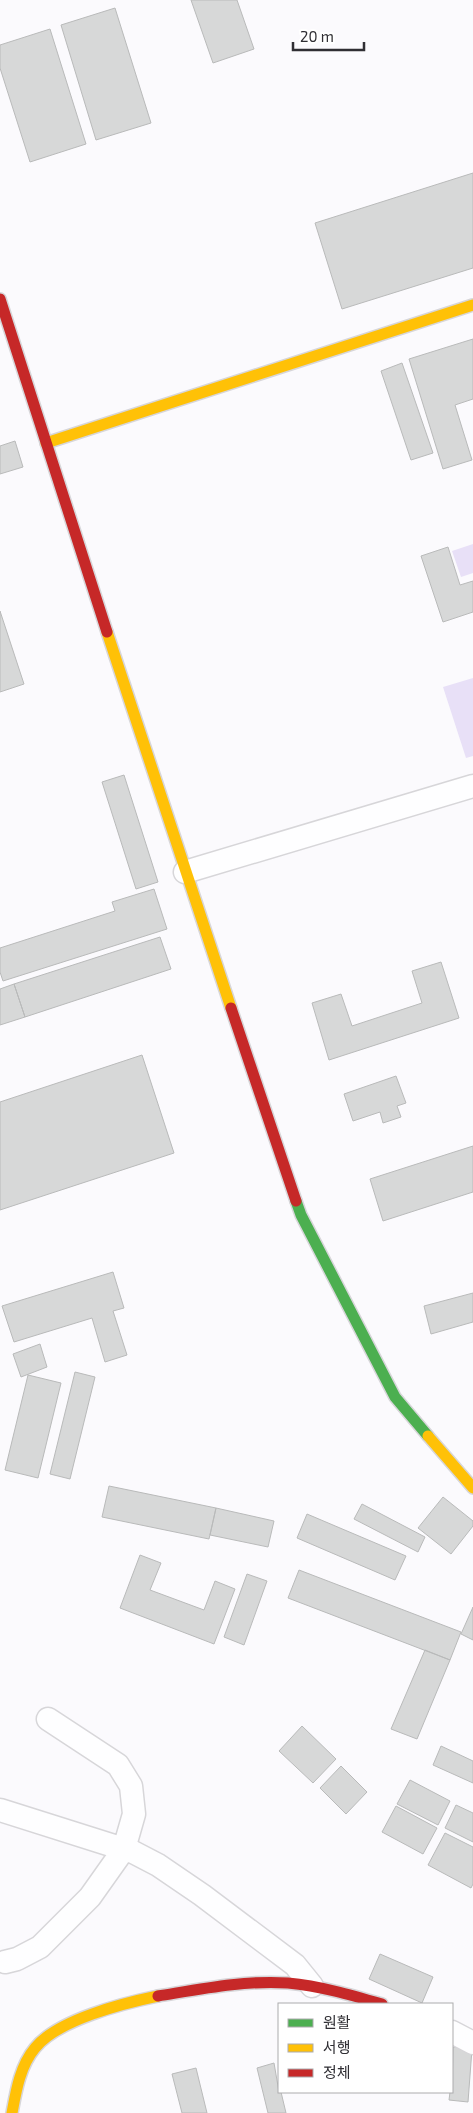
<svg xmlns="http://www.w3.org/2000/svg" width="473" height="2113" font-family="'Exo 2','Noto Sans KR',sans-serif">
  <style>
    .green { fill: #e8e0f7 }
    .building { fill: #d7d8d8; stroke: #b9baba }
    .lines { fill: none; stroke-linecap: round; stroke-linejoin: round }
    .street-casing { stroke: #d7d6d9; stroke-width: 25 }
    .fast-casing { stroke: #d7d6d9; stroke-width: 14 }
    .slow-casing { stroke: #d7d6d9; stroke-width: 14 }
    .jam-casing { stroke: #d7d6d9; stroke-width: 14 }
    .street { stroke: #fefeff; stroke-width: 22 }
    .fast { stroke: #4caf50; stroke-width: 11 }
    .slow { stroke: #ffc107; stroke-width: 11 }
    .jam { stroke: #c62828; stroke-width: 11 }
  </style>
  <rect width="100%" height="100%" fill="#fbfafd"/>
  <path class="green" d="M473,544V573L461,577L452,551Z
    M473,678V756L466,758L443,687Z"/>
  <path class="building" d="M191,0H237L254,49L213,63Z
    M115,8L151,123L96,140L61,25Z
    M50,29L86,144L30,162L0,68V45Z
    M473,173V268L342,309L315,223Z
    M473,339V399L455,405L472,460L443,469L409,359Z
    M402,363L433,453L411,460L381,371Z
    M15,441L23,467L0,474V446Z
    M448,547L460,585L473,581V612L443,622L421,556Z
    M0,611L24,684L0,692Z
    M124,775L158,882L136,889L102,782Z
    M154,889L167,929L3,981L0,972V948L115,911L112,902Z
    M160,937L171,969L25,1017L14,984Z
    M441,962L459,1018L329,1060L312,1003L341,994L352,1026L422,1003L412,971Z
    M14,984L25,1017L0,1025V989Z
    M142,1055L174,1153L0,1210V1102Z
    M396,1076L406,1103L397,1106L401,1117L383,1123L380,1112L353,1121L344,1094Z
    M473,1146V1192L383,1221L370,1179Z
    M113,1272L124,1308L113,1311L127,1355L105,1362L92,1318L14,1342L2,1306Z
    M473,1293V1322L431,1334L424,1306Z
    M40,1344L47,1367L21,1377L13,1354Z
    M75,1372L95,1377L70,1479L50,1474Z
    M28,1375L61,1383L38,1478L5,1470Z
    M109,1486L216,1508L209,1539L102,1517Z
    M443,1497L473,1521V1526L451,1554L418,1528Z
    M362,1504L425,1537L418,1552L354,1519Z
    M216,1508L274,1521L268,1547L210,1535Z
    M307,1514L406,1556L395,1580L297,1538Z
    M140,1555L161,1563L150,1590L204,1610L215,1581L235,1589L214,1644L120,1608Z
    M299,1570L461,1632L450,1660L288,1598Z
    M247,1574L267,1581L244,1645L224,1637Z
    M473,1607V1640L461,1634Z
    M425,1650L450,1660L417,1739L391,1729Z
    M302,1726L336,1759L313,1783L279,1751Z
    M441,1746L473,1761V1783L433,1765Z
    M341,1766L367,1792L346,1814L320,1788Z
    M410,1780L450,1801L438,1825L397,1804Z
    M456,1805L473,1813V1842L445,1828Z
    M396,1806L437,1828L423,1854L382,1832Z
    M445,1833L473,1847V1884L471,1888L428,1865Z
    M380,1954L433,1977L422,2003L369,1979Z
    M453,2047L472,2049L468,2102L449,2100L450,2092H452Z
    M274,2063L279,2092H281L286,2113H268L257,2068Z
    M196,2068L207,2113H182L172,2074Z"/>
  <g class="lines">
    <defs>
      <path id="street" d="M185,872L473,786
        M0,1810L133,1852L158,1865L202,1895L295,1965L312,1986
        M5,1962L17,1959L40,1947L90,1897L124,1849L134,1814L131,1786L118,1765L48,1719
        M452,2032L473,2043"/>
      <path id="fast" d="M296,1201L301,1215L395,1397L428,1436"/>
      <path id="slow" d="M46,443L473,305
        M107,632L231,1008
        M428,1436L473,1488
        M12,2113C16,2091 20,2066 35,2048C57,2020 124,2003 158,1996"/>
      <path id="jam" d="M0,299L107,632
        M231,1008L296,1201
        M158,1996C201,1989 245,1980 288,1983C320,1986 351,1995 382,2004"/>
    </defs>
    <use href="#street" class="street-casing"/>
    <use href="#fast" class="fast-casing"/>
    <use href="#slow" class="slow-casing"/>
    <use href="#jam" class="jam-casing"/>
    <use href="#street" class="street"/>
    <use href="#fast" class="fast"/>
    <use href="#slow" class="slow"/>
    <use href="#jam" class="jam"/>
  </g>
  <rect x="278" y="2003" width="175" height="90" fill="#ffffff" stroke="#acabad"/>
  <rect x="288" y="2019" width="25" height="8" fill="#4caf50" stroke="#acabad"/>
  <text x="323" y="2028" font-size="15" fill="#2f2e33">원활</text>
  <rect x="288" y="2044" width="25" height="8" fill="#ffc107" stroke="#acabad"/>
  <text x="323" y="2053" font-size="15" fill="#2f2e33">서행</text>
  <rect x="288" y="2069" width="25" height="8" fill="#c62828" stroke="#acabad"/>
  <text x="323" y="2078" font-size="15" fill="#2f2e33">정체</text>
  <path d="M293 42v8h71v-8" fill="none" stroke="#2f2e33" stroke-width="2.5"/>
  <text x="300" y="42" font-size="15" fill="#2f2e33" stroke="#ffffff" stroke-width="4" paint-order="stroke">20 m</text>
</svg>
